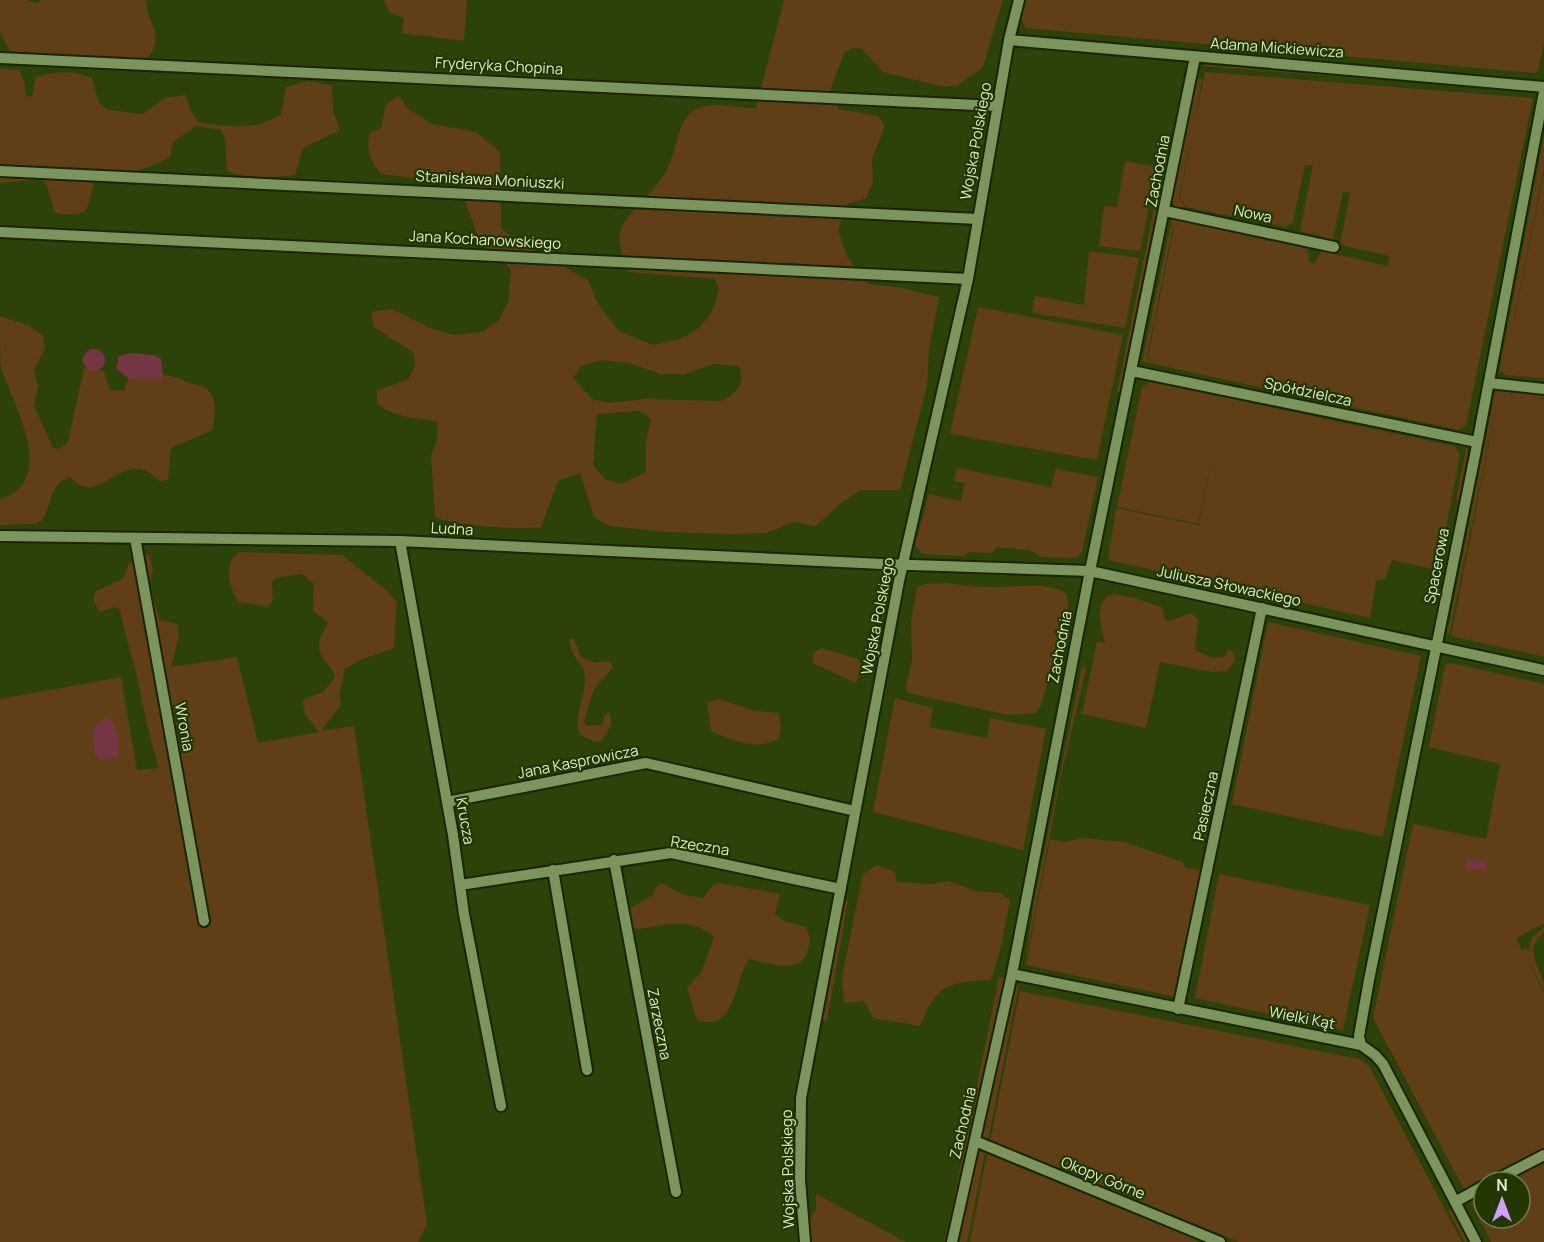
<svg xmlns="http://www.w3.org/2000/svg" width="1544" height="1242" font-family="Manrope,sans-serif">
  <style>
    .green { fill: #603f16; fill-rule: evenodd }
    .water { fill: #743643 }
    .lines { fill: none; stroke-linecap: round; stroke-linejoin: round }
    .street-casing { stroke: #172600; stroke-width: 14 }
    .street { stroke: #7b955d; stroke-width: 10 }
    .labels { text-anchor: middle; stroke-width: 4.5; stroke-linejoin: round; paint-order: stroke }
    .street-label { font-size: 15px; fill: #dcebcd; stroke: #223700 }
  </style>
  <rect width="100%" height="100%" fill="#2c4208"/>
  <path class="green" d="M0,0H27L38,4L40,0H146C147,26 168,36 145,61L13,56L0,33Z
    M384,0H467L464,41L402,33L404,18L389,12Z
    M784,0H1003L983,67L958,85L945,87L883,72L862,49L854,48L844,53L830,91L839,109L878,116L885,125L872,159L873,183L866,198L848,204L838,229L847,257L869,284L902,288L939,297L929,349L927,386L900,490H861L844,501L815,526L795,522L765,533L730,534L666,532L610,526L594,517L580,473L558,481L541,527C517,530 456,526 435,517L431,456L437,440L438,422C416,417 395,419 377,403V391L408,379L415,367L414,353L374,327L371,312L392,309L430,328L453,335L482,332L499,320L508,302L511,269L480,242L459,184L381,174C369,159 366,151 370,132L381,129L386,104L399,96L406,107L432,124L476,132L500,152L501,228L524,245L588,280L598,304L619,331L653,345L681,339L700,327L712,312L719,290L715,279L629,272C624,258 615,241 622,227C632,207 658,190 669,165C678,147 676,124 693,111C706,100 738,108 756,108ZM602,360L629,363L661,374H685L714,364L739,366C746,383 737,394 721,401L645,399L609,403L592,399L573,378L581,366ZM640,411L651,419L646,442V472L621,484L606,480L593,465L597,414Z
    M1026,0H1544V43L1538,71L1535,73L1025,28L1021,18Z
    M1207,64L1531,91L1202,66Z
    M0,69L19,70L25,83L26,97L32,96L36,77C57,71 72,70 92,78L99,103L109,110L143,114L165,98L186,95L190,110L198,122C226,127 257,131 281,114L286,87L308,81L332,85L333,111L340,130L303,148L295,175C272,177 248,180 227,171L225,139L221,130L196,126L173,142L170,157C141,172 134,173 102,170C81,198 102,221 55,213L47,186L41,179L0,183Z
    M1205,72L1533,98L1466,425L1459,430L1153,364L1148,356L1174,227L1181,222L1173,227L1147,356L1152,364L1142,361L1172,219L1308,249L1309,262L1315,263L1321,251L1388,266L1389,256L1340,245L1350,193L1343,192L1333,239L1300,231L1313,165H1305L1293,222L1286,227L1186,207L1180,198L1192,133L1179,198L1185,207H1175L1172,200L1195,78L1202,79L1194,125Z
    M1544,135V168L1510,340L1544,173V378L1504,375V372H1499Z
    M1166,148L1171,150L1122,392H1117Z
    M1125,161L1157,167L1140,251L1099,246L1104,206L1117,207Z
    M1089,251L1139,258L1125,328L1032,313L1035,296L1084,305Z
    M978,307L1123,335L1097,460L950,434Z
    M0,316L29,326L43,336L45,348L34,370L38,386L34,406L53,448L59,449L68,442L84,368L104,371L110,390L124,391L128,379C138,380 145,376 155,375C165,374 179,377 186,382C192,385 199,384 204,387C220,397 214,415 213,430L171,448L168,480L160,481C155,478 149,471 144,470C116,460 97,507 70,477C48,485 53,503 42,521L35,524L0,525V499C60,481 12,403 1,367C0,353 0,332 0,316Z
    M1150,382L1455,446L1460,455L1438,570L1392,560L1385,579L1376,581L1370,618L1108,560L1116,508L1198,525L1199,524L1212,456L1198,524L1117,507L1142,387Z
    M1500,389L1544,394V398L1527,397L1544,399V657L1451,636L1497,403L1449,635L1447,634L1495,392Z
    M1466,448L1468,449L1459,500H1456Z
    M957,468L1051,487L1056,469L1098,477L1082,552L1076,558L1041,557L1030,550L997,547L992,553L968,552L963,556L922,554L915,545L929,494L961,501L965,483L954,481Z
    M239,552L342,555L386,590L397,602L394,648L358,661L345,669L340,692L341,705L321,731L354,726L427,1224L418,1242H0V699L121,677L137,770L159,768C150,739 144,711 138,681C133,657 124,634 120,609L114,607L100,612L94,602L95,592L124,578L129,563L149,554L153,571L149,584L160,620L177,624L179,636L171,667L237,657L258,743L319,732L305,714L302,700L323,692L335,677C333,664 319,662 319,644C319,636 326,630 328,622L313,611L314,584L302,574L276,578L272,583L273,600L267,607L238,602C230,587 222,565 239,552Z
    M948,583C965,586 983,588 1001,587C1023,586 1046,582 1066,593C1076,619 1048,676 1041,705L1036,713L1009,715L908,693L906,687L912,660L911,621L917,587L925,584Z
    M1113,594L1135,598L1163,608L1164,619L1169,621L1191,613L1198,619L1195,650L1212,658L1225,656L1227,650H1232L1235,660L1227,671L1212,672L1160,662L1146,728L1082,714L1097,642L1105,643C1101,628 1093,600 1113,594Z
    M1268,622L1421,656L1383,837L1232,804Z
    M570,639H574L581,657L596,663L611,661L613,668L594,689L584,721L587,726L603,724L604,716L609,712L612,724L601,741L595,742L579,734C574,713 586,697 585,677C585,662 569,658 570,639Z
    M821,648L858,659L862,668L856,683L813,663V654Z
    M1451,663L1544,684V923L1516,938L1522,950L1526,948L1528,951L1532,938L1544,927V933C1520,950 1544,968 1544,990L1525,955L1544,993V1149L1465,1191L1373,1018L1413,824L1486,839L1500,764L1429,747L1445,665Z
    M1082,667L1086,669L1061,776L1025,965L1034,901Z
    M895,698L933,708L929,727L987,738L990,718L1046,729L1023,850L873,812Z
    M719,699L755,711L779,713L781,726L779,738C760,752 731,740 711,731L707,703Z
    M1082,838L1124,842L1183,862L1185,867L1202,871L1176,997L1026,965L1050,839L1065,842Z
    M877,865L895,872L897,882L933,884L949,881L975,891L1000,893L1010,900L1000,951L991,980C946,982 937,985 920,1026L873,1018L864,1001L844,1003L842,977L863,874Z
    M1219,874L1370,905L1343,1030L1195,998Z
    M662,883L683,895L703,898L711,887L719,883L780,894L775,914L784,921L805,927C810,936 811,940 808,950C802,976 768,963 749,959C734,980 736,1034 697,1020L687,988L702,971L714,937C687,914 666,927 634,929L629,909L654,894L656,887Z
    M843,900L848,901L827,1021L821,1020L838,933L833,929Z
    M999,977L1005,979L948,1242H945Z
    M1015,984L1019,985L988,1140L981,1138Z
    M1020,991L1359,1059L1369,1066L1462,1242H1240L990,1142Z
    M978,1151L985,1153L967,1242H958Z
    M987,1154L1203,1242H970Z
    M1544,1162V1242H1491L1470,1201L1484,1194V1218H1520V1182H1506Z
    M816,1194L906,1242H810L809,1220L816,1210Z
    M1454,1208L1472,1242H1465L1448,1211Z"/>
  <path class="water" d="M83 360a11 11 0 1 1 22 0a11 11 0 1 1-22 0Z
    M130,353L154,355L161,359L163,376L160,379H129L116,368L119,356Z
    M107,718L112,721L118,737V755L112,759H101L95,754L93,730L100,720Z
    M1467,859L1487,863L1485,871L1465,868Z"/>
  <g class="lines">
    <defs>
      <path id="street" d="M1009,40L1544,87
        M0,58L997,106
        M0,171L978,219
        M1165,211L1334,247
        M0,232L968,279
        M1132,371L1477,442
        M1489,383L1544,389
        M0,536L400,541L882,564L1090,571L1544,670
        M135,538L204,921
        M400,541L453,835L464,914L501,1106
        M447,802L646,763L855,811
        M614,860L676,1192
        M553,870L587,1070
        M460,885L671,853L841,889
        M1012,974L1361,1045L1375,1055L1383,1064L1476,1242
        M1178,1009L1262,608
        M1361,1045L1359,1036L1369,980L1475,455L1544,92
        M975,1141L1220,1242
        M1492,1182L1544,1155
        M1455,1202L1484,1186
        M805,1242L800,1180L801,1098L899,581L968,279L1009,40L1019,0
        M952,1242L1012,974L1090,571L1195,57"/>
    </defs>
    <use href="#street" class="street-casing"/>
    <use href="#street" class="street"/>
  </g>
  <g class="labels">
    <g class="street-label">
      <text transform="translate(1277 48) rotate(4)" y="5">Adama Mickiewicza</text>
      <text transform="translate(499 66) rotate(3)" y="5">Fryderyka Chopina</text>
      <text transform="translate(976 141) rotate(-80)" y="5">Wojska Polskiego</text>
      <text transform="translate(1158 171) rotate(-79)" y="5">Zachodnia</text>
      <text transform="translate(490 180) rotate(3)" y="5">Stanisława Moniuszki</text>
      <text transform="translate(1253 214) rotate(12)" y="5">Nowa</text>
      <text transform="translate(485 240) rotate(3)" y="5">Jana Kochanowskiego</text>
      <text transform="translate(1308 392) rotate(12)" y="5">Spółdzielcza</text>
      <text transform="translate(452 529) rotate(3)" y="5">Ludna</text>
      <text transform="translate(1437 566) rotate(-79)" y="5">Spacerowa</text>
      <text transform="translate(1229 586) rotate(12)" y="5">Juliusza Słowackiego</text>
      <text transform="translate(878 616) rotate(-79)" y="5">Wojska Polskiego</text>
      <text transform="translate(1060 647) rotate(-79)" y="5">Zachodnia</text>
      <text transform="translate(184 727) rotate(80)" y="5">Wronia</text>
      <text transform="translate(578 762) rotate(-11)" y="5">Jana Kasprowicza</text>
      <text transform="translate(1206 806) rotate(-78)" y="5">Pasieczna</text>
      <text transform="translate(465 821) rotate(80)" y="5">Krucza</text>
      <text transform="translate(700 846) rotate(9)" y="5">Rzeczna</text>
      <text transform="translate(1302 1018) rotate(11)" y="5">Wielki Kąt</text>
      <text transform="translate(659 1024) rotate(79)" y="5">Zarzeczna</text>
      <text transform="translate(963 1123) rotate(-77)" y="5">Zachodnia</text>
      <text transform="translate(788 1169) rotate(-91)" y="5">Wojska Polskiego</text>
      <text transform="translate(1103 1178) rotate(22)" y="5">Okopy Górne</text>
    </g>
  </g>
  <g transform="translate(1502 1200)"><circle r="28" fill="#223700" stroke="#6c7f52" stroke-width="1.5"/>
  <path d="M0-4.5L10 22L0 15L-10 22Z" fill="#d29dfd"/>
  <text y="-9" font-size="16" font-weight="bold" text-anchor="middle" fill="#dcebcd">N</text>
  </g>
</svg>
